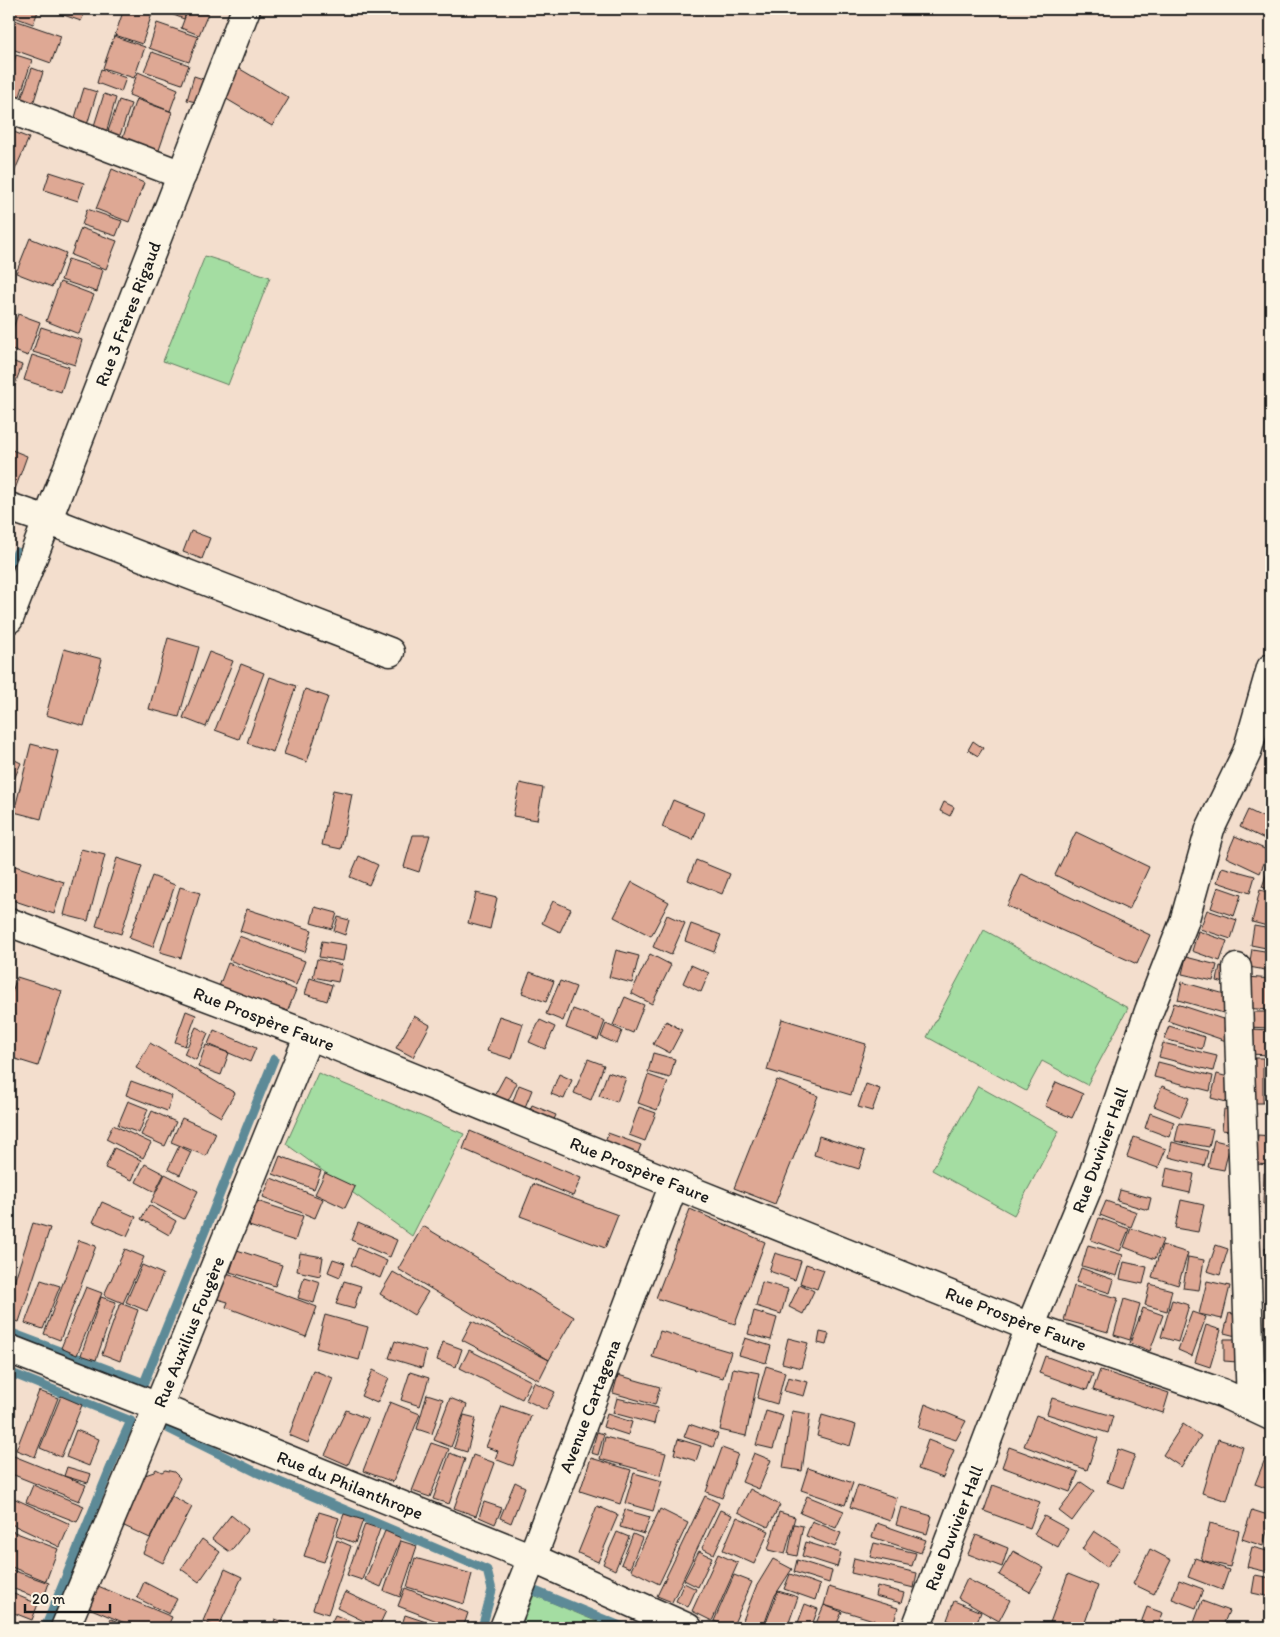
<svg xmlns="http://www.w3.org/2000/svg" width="1280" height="1637" font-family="Itim,sans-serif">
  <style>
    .green { fill: #a4dda2; stroke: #607c5f }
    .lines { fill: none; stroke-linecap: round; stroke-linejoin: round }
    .stream { stroke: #5d8a97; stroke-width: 9 }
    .building { fill: #dea894; stroke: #1c1c1c }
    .minor-casing { stroke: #1c1c1c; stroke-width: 31 }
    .tertiary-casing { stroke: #1c1c1c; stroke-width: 31 }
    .minor { stroke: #fcf5e5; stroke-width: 28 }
    .tertiary { stroke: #fcf5e5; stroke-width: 28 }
    .labels { text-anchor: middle; stroke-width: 4; stroke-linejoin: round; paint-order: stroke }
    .street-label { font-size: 18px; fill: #1c1c1c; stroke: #fcf5e5 }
  </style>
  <rect width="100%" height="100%" fill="#f3decd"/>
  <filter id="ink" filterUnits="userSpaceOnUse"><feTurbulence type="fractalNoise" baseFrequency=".02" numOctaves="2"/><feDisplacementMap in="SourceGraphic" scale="10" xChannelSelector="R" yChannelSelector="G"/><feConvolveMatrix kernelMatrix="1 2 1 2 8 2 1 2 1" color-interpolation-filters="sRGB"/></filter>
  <g filter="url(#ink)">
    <path class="green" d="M205,256L270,277L228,385L163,361Z
      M984,930L1128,1008L1087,1085L1042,1061L1026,1091L927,1037Z
      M318,1073L464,1134L412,1236L286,1144Z
      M978,1086L1059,1131L1014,1215L932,1170Z
      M534,1595L612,1628H521Z"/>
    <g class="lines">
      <path class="stream" d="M9,573L17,552
        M9,1332L144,1383L274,1059
        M9,1372L131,1421L118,1449L45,1628
        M169,1429L256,1472L487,1570L492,1590L482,1628
        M535,1591L625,1628"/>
    </g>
    <path class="building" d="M9,9H39L33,24L9,15Z
      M46,9H86L81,21Z
      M124,9H135L152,14L142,44L115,35Z
      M173,9H187L184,19L171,14Z
      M188,9H210L199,35L181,28Z
      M9,18L61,36L51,63L9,48Z
      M157,23L198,37L189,62L149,48Z
      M114,36L145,47L134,78L103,68Z
      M152,52L189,65L182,84L144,71Z
      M16,55L32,60L20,96L9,92V77Z
      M235,66L289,98L272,126L218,94Z
      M32,68L43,72L33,104L21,99Z
      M101,69L126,78L121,92L97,83Z
      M138,72L178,89L170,111L129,95Z
      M194,76L203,79L196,102L187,100Z
      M84,88L97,92L87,125L74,121Z
      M104,94L116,98L106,133L93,129Z
      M136,99L172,112L158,153L122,140Z
      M119,100L131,104L119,138L107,134Z
      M9,130L29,138L11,179L9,178Z
      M112,169L144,183L129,222L96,209Z
      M50,172L84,183L78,201L44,190Z
      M87,209L122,221L116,236L82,225Z
      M81,228L117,241L106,269L71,255Z
      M30,238L66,253L52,287L16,273Z
      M68,259L103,270L97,292L61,280Z
      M60,282L94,295L79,334L46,321Z
      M18,314L40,322L28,356L9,349V339Z
      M41,327L82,340L75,365L33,352Z
      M32,355L69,367L61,392L24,380Z
      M9,360L22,365L10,398H9Z
      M12,450L27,456L12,498L9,497V458Z
      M191,531L210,538L202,559L183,552Z
      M168,638L199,647L179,717L149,709Z
      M64,649L102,659L84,726L46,715Z
      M209,652L233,661L206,727L183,718Z
      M241,664L264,673L239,739L215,730Z
      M270,677L296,686L273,752L247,743Z
      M305,689L328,697L307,762L284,754Z
      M973,741L983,748L978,756L968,750Z
      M31,744L58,751L41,819L14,812Z
      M9,757L21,763L9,791Z
      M520,783L543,788L537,820L513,816Z
      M333,790L352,794L341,849L322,845Z
      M673,800L704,813L693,840L662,827Z
      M944,802L954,807L950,816L940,811Z
      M1248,810L1271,821V842L1240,827Z
      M1076,832L1149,867L1129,910L1055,875Z
      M413,835H430L419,872L404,867Z
      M1235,836L1269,851L1260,873L1226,857Z
      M81,849L105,855L88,921L64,915Z
      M359,856L378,865L369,885L350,877Z
      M117,858L142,866L121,934L96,926Z
      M696,860L730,874L722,894L688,880Z
      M1271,861V890L1262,887Z
      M9,864L64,882L54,914L9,899Z
      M1222,867L1255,876L1250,893L1217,882Z
      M1022,874L1150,935L1137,964L1007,906Z
      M152,876L175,885L153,947L129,938Z
      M632,882L669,902L651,936L614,917Z
      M180,887L200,893L181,958L160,952Z
      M1218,887L1241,895L1234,916L1211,908Z
      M1260,890L1271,893V927L1252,922Z
      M476,893L497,898L490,929L468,923Z
      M553,901L571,909L560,932L542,923Z
      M315,907L337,913L332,929L311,923Z
      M247,909L312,930L305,952L240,931Z
      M1207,910L1237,920L1231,939L1200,929Z
      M667,915L685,923L671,955L653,947Z
      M338,917L349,920L345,935L334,931Z
      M691,924L721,935L714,952L685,941Z
      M1254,926L1271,929V949L1251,945Z
      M1198,931L1227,941L1220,961L1192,951Z
      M239,936L305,961L296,985L229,960Z
      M322,941L346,945L343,961L319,957Z
      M1252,949L1271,952V971L1249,967Z
      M616,950L639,956L632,983L609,977Z
      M650,954L671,965L652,1004L631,993Z
      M1186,957L1217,965L1213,981L1182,974Z
      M317,959L342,965L338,982L313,977Z
      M228,963L296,990L286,1015L218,989Z
      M691,965L709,973L701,992L683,983Z
      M1220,966L1244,972L1240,987L1217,981Z
      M530,972L554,981L546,1002L522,993Z
      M17,977L62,991L38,1066L9,1057V1001Z
      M1248,977L1271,979L1270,1010L1245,1008Z
      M310,978L332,985L327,1001L305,994Z
      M560,981L576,987L563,1021L546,1014Z
      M1182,982L1232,996L1227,1014L1178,1000Z
      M625,997L644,1005L633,1033L613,1025Z
      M1174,1003L1238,1024L1232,1043L1168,1021Z
      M573,1009L605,1021L598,1040L566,1028Z
      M186,1011L196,1015L185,1046L175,1042Z
      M1246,1012H1271V1028L1246,1027Z
      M414,1016L430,1025L413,1057L396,1048Z
      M499,1016L523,1024L512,1059L487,1051Z
      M782,1019L866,1044L851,1095L767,1070Z
      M540,1020L555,1027L545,1049L529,1042Z
      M666,1021L682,1030L670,1053L653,1044Z
      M606,1024L622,1031L617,1044L601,1037Z
      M1169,1026L1205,1037L1202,1049L1164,1039Z
      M196,1027L208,1033L196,1060L184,1054Z
      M1249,1029L1271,1030V1055L1248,1054Z
      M214,1030L256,1048L250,1062L208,1044Z
      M150,1043L235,1093L221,1117L136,1068Z
      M1163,1043L1217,1056L1213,1071L1159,1057Z
      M206,1045L229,1053L221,1075L198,1067Z
      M653,1053L675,1059L670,1078L648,1072Z
      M1245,1058H1263V1103H1244Z
      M588,1059L604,1065L591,1100L574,1093Z
      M1158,1062L1213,1076L1210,1091L1154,1077Z
      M608,1072L626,1078L617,1102L599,1096Z
      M559,1074L572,1080L564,1099L551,1094Z
      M1217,1074L1240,1080L1234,1104L1211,1098Z
      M648,1075L668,1082L657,1110L638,1103Z
      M505,1076L517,1083L505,1107L492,1100Z
      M777,1080L818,1096L775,1204L734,1188Z
      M131,1081L172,1096L167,1111L126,1095Z
      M1056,1082L1083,1094L1072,1118L1045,1106Z
      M866,1084L880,1089L872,1111L858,1107Z
      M519,1085L532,1090L521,1117L509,1112Z
      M1162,1086L1189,1098L1181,1117L1154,1106Z
      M128,1101L148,1109L139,1133L118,1125Z
      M532,1105L556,1115L549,1131L525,1121Z
      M639,1107L656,1113L645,1141L629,1135Z
      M1224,1109L1240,1110L1238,1132L1222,1130Z
      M152,1111L176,1122L165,1146L141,1135Z
      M1150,1113L1174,1122L1169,1137L1145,1128Z
      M182,1118L216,1133L206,1156L171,1142Z
      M1179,1123L1213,1129L1209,1147L1175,1141Z
      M113,1125L151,1143L143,1158L106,1139Z
      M470,1131L581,1178L573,1196L463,1149Z
      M608,1133L641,1145L634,1163L602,1151Z
      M1258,1135L1271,1136V1165L1256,1164Z
      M819,1136L865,1151L859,1169L814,1155Z
      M1134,1137L1166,1149L1158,1168L1127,1157Z
      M1214,1140L1230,1144L1224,1170L1208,1167Z
      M1172,1142L1208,1151L1204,1166L1169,1157Z
      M179,1146L191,1152L180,1175L168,1169Z
      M114,1148L141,1160L132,1180L105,1168Z
      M280,1156L321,1171L314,1189L273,1174Z
      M145,1164L164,1174L155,1192L136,1182Z
      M1167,1168L1194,1174L1190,1193L1163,1187Z
      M325,1173L355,1187L345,1208L315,1194Z
      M1264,1173H1271V1204H1263Z
      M165,1174L198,1191L184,1219L151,1202Z
      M271,1178L323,1199L315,1218L263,1197Z
      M533,1184L618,1215L605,1248L520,1216Z
      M1120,1190L1151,1198L1148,1210L1117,1201Z
      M1181,1200L1204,1205L1198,1232L1175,1228Z
      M257,1201L303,1216L295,1241L249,1226Z
      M1106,1201L1137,1212L1131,1227L1100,1215Z
      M102,1202L136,1217L127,1236L93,1222Z
      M149,1205L176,1221L169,1235L141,1219Z
      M690,1209L765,1242L735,1324L656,1298Z
      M1099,1218L1129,1229L1120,1251L1091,1240Z
      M33,1223L50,1228L19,1322L9,1319V1298Z
      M358,1223L397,1240L390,1257L351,1240Z
      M423,1226L574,1317L549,1360L398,1269Z
      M1131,1228L1163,1240L1155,1259L1124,1247Z
      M79,1240L96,1246L60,1340L44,1334Z
      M1088,1245L1123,1255L1117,1276L1082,1266Z
      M1162,1245L1188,1253L1178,1285L1152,1277Z
      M1216,1245L1228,1249L1220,1275L1207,1271Z
      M358,1248L387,1261L380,1278L351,1265Z
      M1265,1248H1271V1282L1267,1283Z
      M125,1249L144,1257L123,1303L104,1295Z
      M237,1250L282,1265L275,1286L230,1272Z
      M300,1253L323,1257L320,1276L297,1271Z
      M775,1253L801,1261L795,1280L769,1271Z
      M1188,1257L1204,1260L1199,1290L1183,1288Z
      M333,1259L345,1263L340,1277L328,1272Z
      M1124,1262L1147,1267L1143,1284L1120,1279Z
      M806,1264L824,1270L817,1289L800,1283Z
      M142,1265L163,1274L147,1311L126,1302Z
      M1081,1268L1114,1280L1110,1293L1076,1282Z
      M393,1272L428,1292L414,1315L380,1294Z
      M227,1273L317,1307L306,1337L226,1307L228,1302L217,1299Z
      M304,1277L320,1282L314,1303L298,1298Z
      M41,1280L60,1286L43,1329L25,1323Z
      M344,1281L361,1286L354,1309L336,1304Z
      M1207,1281L1230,1286L1222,1319L1199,1314Z
      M762,1282L788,1289L781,1314L756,1306Z
      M800,1284L814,1291L803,1314L789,1307Z
      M1150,1284L1172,1290L1167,1311L1145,1305Z
      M1074,1286L1118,1298L1108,1332L1064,1320Z
      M86,1287L102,1293L77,1355L61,1348Z
      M101,1297L116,1302L96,1360L81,1355Z
      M1124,1299L1140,1304L1130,1340L1114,1335Z
      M1172,1300L1189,1305L1178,1342L1161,1337Z
      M120,1303L138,1310L120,1361L102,1354Z
      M1143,1308L1163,1315L1150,1351L1130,1343Z
      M754,1311L777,1318L771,1340L748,1334Z
      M1192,1312L1206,1317L1192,1356L1178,1350Z
      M1229,1313L1249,1318L1244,1338L1224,1333Z
      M325,1315L368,1327L359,1360L316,1348Z
      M472,1321L549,1360L539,1380L462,1340Z
      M1206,1325L1221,1330L1210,1367L1195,1362Z
      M660,1331L731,1352L723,1378L652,1357Z
      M820,1332L829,1334L826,1345L818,1343Z
      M745,1338L771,1346L766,1363L739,1355Z
      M788,1338L808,1343L801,1368L782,1363Z
      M1224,1339H1238L1237,1362L1224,1361Z
      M395,1341L426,1351L422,1368L389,1358Z
      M443,1342L462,1349L456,1367L437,1360Z
      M469,1350L531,1381L522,1399L460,1368Z
      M1045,1356L1093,1374L1087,1390L1039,1373Z
      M766,1366L785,1372L777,1404L757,1398Z
      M733,1368L759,1373L746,1436L720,1430Z
      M313,1370L333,1378L308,1443L289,1435Z
      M373,1370L389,1378L377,1403L361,1396Z
      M1100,1370L1169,1393L1163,1413L1093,1390Z
      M410,1372L429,1378L420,1406L401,1400Z
      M618,1375L660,1387L655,1405L613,1393Z
      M788,1377L808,1382L804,1396L784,1391Z
      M534,1382L555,1392L546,1410L526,1400Z
      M39,1391L58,1398L35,1457L16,1450Z
      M427,1394L443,1399L432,1434L417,1429Z
      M61,1396L82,1405L61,1457L40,1448Z
      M450,1398L467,1405L451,1447L434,1440Z
      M617,1398L658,1408L654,1424L613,1413Z
      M1052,1398L1113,1416L1108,1433L1047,1414Z
      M390,1402L420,1414L393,1482L363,1471Z
      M925,1404L966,1421L956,1440L918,1428Z
      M502,1406L531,1416L513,1466L495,1459L498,1451L486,1447Z
      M346,1410L368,1419L348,1465L325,1455Z
      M766,1411L783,1416L773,1449L756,1445Z
      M792,1411L810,1414L802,1471L783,1468Z
      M607,1414L632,1422L628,1435L603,1427Z
      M464,1415L476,1418L467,1452L454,1448Z
      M822,1415L856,1425L850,1446L817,1436Z
      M1036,1415L1098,1438L1087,1470L1024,1446Z
      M689,1424L718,1434L713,1447L684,1437Z
      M1183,1424L1201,1436L1181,1467L1163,1455Z
      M76,1430L99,1439L89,1466L66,1457Z
      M597,1432L604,1434L598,1455L591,1453Z
      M605,1437L666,1453L660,1475L600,1459Z
      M678,1439L701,1446L696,1461L674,1454Z
      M1218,1439L1243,1447L1227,1501L1202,1493Z
      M928,1440L954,1450L943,1478L918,1469Z
      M431,1443L449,1449L430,1497L412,1491Z
      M1009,1447L1078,1472L1070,1492L1002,1467Z
      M722,1448L738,1454L722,1498L706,1492Z
      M1118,1449L1135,1455L1123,1488L1107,1482Z
      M450,1453L465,1459L449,1504L433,1499Z
      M754,1453L771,1460L759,1489L742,1482Z
      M9,1454L86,1485L79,1501L9,1473Z
      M1267,1454L1271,1456V1490L1255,1484Z
      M473,1455L495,1463L476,1516L454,1508Z
      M591,1458L631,1470L620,1504L580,1491Z
      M67,1467L91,1474L88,1483L64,1476Z
      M808,1468L853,1483L845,1505L801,1490Z
      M156,1469L162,1472L165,1470L174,1472L180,1478L150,1538L122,1525L142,1476L154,1472Z
      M634,1473L662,1481L653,1511L625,1503Z
      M515,1482L525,1487L511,1523L500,1518Z
      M1081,1482L1094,1491L1072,1521L1059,1511Z
      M33,1485L84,1506L77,1522L26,1502Z
      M858,1485L897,1498L890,1521L850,1507Z
      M993,1485L1040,1502L1030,1528L984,1511Z
      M750,1489L780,1505L768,1527L738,1512Z
      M9,1496L70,1524L60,1547L9,1523Z
      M172,1496L192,1507L163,1563L143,1553Z
      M705,1496L719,1503L672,1602L657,1596Z
      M807,1496L844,1511L836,1528L800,1513Z
      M484,1502L502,1508L495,1524L479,1517Z
      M597,1506L618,1515L598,1562L578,1553Z
      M901,1507L932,1516L927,1534L896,1525Z
      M660,1509L688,1523L659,1584L631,1570Z
      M625,1510L650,1517L644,1534L620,1527Z
      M720,1510L732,1515L714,1554L702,1548Z
      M1252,1510L1271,1516L1263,1546L1242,1539Z
      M319,1512L339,1518L324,1562L304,1556Z
      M779,1512L795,1517L785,1554L768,1550Z
      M344,1514L363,1520L355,1543L336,1536Z
      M231,1515L248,1529L230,1552L212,1539Z
      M1044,1516L1068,1529L1058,1547L1034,1534Z
      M737,1517L769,1531L754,1564L723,1550Z
      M812,1521L841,1533L835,1547L806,1536Z
      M877,1523L926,1540L921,1553L872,1537Z
      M1210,1523L1239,1531L1230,1567L1201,1560Z
      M365,1524L380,1529L362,1580L347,1575Z
      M794,1524L803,1526L797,1556L788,1554Z
      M9,1530L58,1549L46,1581L9,1566Z
      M385,1531L401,1538L381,1587L365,1580Z
      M1094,1531L1120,1548L1107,1567L1082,1549Z
      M617,1532L629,1537L615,1570L603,1564Z
      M633,1534L642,1538L630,1568L621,1564Z
      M976,1535L1008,1548L1002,1567L968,1554Z
      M202,1539L220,1552L199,1582L181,1569Z
      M337,1540L351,1546L328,1614L313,1609Z
      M401,1541L417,1546L400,1597L384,1591Z
      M806,1542L841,1553L837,1567L802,1556Z
      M874,1543L916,1553L912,1566L870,1557Z
      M1252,1547L1271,1552V1560L1268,1572L1247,1567Z
      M1150,1549L1171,1560L1154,1594L1133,1584Z
      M699,1551L712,1557L698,1587L684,1580Z
      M1013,1551L1044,1568L1030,1592L999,1575Z
      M718,1554L738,1563L712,1621L692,1611Z
      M415,1558L472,1574L464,1604L407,1587Z
      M854,1558L917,1573L914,1588L851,1573Z
      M1195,1558L1229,1570L1222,1590L1188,1577Z
      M773,1559L792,1569L774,1597L763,1628H740L756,1587Z
      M797,1560L832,1571L829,1583L794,1572Z
      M9,1569L49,1583L43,1600L9,1587Z
      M225,1569L242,1577L218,1628L203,1621Z
      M790,1574L820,1585L815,1600L784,1589Z
      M1068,1574L1098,1586L1083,1628H1048Z
      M734,1575L752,1582L732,1628H730L714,1621Z
      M1255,1575L1271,1578V1597L1252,1593Z
      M967,1579L1010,1600L999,1621L958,1598Z
      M1179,1580L1203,1589L1196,1608L1172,1599Z
      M144,1582L177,1599L169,1614L137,1598Z
      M684,1583L696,1589L688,1607L676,1601Z
      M98,1586L172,1617L167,1628H137L89,1608Z
      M877,1586L904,1593L901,1603L875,1596Z
      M829,1587L898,1608L893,1626L824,1605Z
      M405,1588L468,1613L463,1628H455L398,1606Z
      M778,1591L798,1597L787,1628H764Z
      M9,1592L38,1604L32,1620L9,1611Z
      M345,1592L386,1611L378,1628L337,1608Z
      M954,1601L981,1612L975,1628H969L947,1620Z
      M1202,1601L1229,1611L1222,1628H1192Z
      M805,1604L818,1609L811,1628H796Z
      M824,1605L842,1612L835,1628H814Z
      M1147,1607L1163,1613L1157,1628H1139Z
      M335,1615L368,1628H329Z
      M405,1615L444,1628H401Z
      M111,1619L131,1628H106Z
      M275,1619L298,1627L297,1628H272Z"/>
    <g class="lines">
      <defs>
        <path id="minor" d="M9,109L182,175
          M9,507L47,520L390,652
          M9,922L309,1035L674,1184L1030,1327L1222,1393L1271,1416
          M1237,968L1251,1406
          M9,1349L158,1407L532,1558L688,1628
          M65,1628L158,1407L309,1035
          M504,1628L532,1558L674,1184"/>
        <path id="tertiary" d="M9,619L246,9
          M916,1628L1030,1327L1091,1180L1149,1011L1184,922L1210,829L1247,752L1271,668"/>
      </defs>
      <use href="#minor" class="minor-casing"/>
      <use href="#tertiary" class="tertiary-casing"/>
      <use href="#minor" class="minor"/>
      <use href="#tertiary" class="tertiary"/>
    </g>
  </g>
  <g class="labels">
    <g class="street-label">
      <text transform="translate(128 314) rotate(-69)" y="6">Rue 3 Frères Rigaud</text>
      <text transform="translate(264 1019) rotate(21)" y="6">Rue Prospère Faure</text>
      <text transform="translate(1100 1150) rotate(-70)" y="6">Rue Duvivier Hall</text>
      <text transform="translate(640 1170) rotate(22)" y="6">Rue Prospère Faure</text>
      <text transform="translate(1016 1319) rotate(21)" y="6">Rue Prospère Faure</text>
      <text transform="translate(189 1332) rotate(-68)" y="6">Rue Auxilius Fougère</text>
      <text transform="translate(590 1406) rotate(-69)" y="6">Avenue Cartagena</text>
      <text transform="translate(350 1485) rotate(22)" y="6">Rue du Philanthrope</text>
      <text transform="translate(954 1528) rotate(-69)" y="6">Rue Duvivier Hall</text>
    </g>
  </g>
  <rect width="1280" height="1637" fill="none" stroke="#fcf5e5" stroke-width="30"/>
  <rect x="15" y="15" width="1250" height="1607" fill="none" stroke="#1c1c1c" stroke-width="2" filter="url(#ink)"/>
  <path d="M25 1604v8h85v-8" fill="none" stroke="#1c1c1c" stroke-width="2.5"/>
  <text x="32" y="1604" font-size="15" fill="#1c1c1c" stroke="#fcf5e5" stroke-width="4" paint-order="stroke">20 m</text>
</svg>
